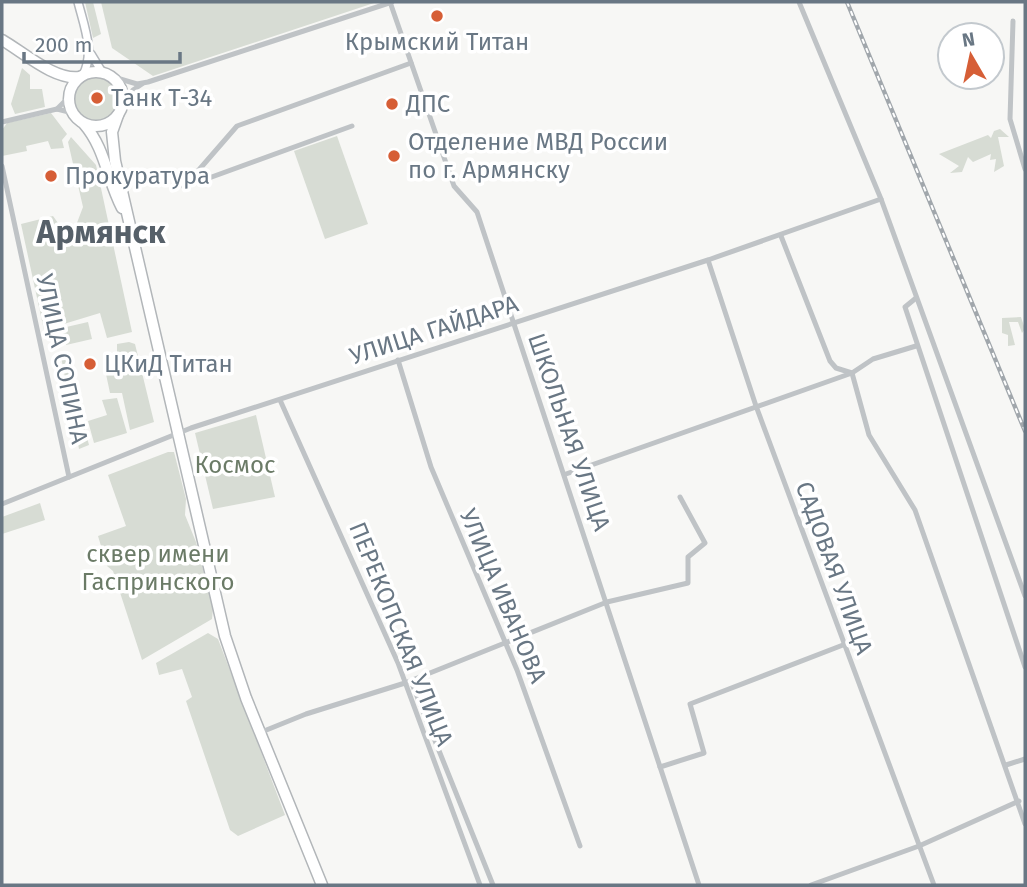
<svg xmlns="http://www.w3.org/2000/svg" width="1027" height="887" viewBox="0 0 1027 887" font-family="'Fira Sans',sans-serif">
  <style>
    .green { fill: #d7dcd4 }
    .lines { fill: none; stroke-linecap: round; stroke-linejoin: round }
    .secondary-casing { stroke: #b4b8bd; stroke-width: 10 }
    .highway-casing { stroke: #b2b6b9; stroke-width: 13 }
    .street { stroke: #bfc3c6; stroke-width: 5 }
    .secondary { stroke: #fff; stroke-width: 7 }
    .highway { stroke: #fff; stroke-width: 10 }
    .rail-casing { stroke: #a1a7ac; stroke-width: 4.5 }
    .rail { stroke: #fff; stroke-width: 2; stroke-dasharray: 5; stroke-linecap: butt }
    .poi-dot { fill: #d65e36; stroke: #fff; stroke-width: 2.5 }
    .labels { text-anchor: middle; stroke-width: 7; stroke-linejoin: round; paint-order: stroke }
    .poi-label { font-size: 24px; fill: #697784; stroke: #fff; text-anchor: start }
    .street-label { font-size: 24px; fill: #697784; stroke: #fff }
    .park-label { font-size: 24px; fill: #6b7b67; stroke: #fff }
    .district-label { font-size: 32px; font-weight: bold; fill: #566069; stroke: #fff }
  </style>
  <rect width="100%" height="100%" fill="#f7f7f5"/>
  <g class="green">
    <polygon points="85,2 93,2 101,34 93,38"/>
    <polygon points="101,2 377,2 153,76 112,48"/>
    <polygon points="22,68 30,75 30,89 42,89 45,107 15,114 11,104"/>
    <circle cx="96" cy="99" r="23"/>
    <polygon points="51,113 67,134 62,140 64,148 51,149 48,141 26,146 27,151 2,156 2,130 7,123"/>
    <polygon points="1000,129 1009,137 998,137 1004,166 994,172 996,159 990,160 991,154 973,162 968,157 962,172 950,173 959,166 939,154 988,135 991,138 994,131"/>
    <polygon points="337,136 368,224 325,239 294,151"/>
    <polygon points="71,137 96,165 132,332 107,338 100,313 44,330 21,224 53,216 63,230 75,228 83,207 68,142"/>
    <polygon points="1021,317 1025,329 1022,333 1018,322 1009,322 1015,345 1008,346 1008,335 1002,333 1002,318"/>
    <polygon points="88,322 92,339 66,345 62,328"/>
    <polygon points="129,342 135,344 154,422 130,430 122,393 110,393 103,360 117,356 117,344"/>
    <polygon points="61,357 66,357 89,445 79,449"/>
    <polygon points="117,398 127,433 94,443 88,421 107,415 102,400"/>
    <polygon points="256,415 275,497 213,509 195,433"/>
    <polygon points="168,452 174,452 186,499 185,515 196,542 213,609 212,619 142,660 113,571 107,566 98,536 126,526 108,475"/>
    <polygon points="40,503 45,520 2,534 2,517"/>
    <polygon points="208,633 218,639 285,815 238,836 230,830 186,701 192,697 182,669 159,675 156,663"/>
  </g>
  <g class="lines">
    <defs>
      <g id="secondary">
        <path d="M78 2C84 26 95 52 83 75"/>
        <polyline points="91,54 102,72"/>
      </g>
      <g id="highway">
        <path d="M2 40C23 52 55 81 80 77"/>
        <circle cx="96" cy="99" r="27"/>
        <polyline points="118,115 112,132 115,161 225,636 246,698 322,885"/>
        <path d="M84 124C105 148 107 179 122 208"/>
      </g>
    </defs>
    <use href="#secondary" class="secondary-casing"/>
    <use href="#highway" class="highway-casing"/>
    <g class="street">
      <polyline points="390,2 454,186 477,212 699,885"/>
      <polyline points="799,2 881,199 1025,596"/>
      <polyline points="1013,21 1010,119 1025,169"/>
      <polyline points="110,76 137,84 148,82 392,2"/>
      <polyline points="124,101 133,90 142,84"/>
      <polyline points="57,109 69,97"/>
      <polyline points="2,122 57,109 73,113"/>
      <polyline points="2,166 69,477"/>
      <polyline points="187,186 352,126"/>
      <polyline points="184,187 237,126 411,63"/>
      <polyline points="781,236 830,361 836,368 852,373 869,435 915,510 1025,824"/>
      <polyline points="708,260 756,406 934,885"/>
      <polyline points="916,298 905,307 1025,667"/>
      <polyline points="398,360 431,467 517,670 580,846"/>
      <polyline points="280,400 398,663 480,885"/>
      <polyline points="566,474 852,373 873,359 916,346"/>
      <polyline points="2,504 191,428 708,260 881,199"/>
      <polyline points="411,681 493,885"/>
      <polyline points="259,733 306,714 405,683 607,602 688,583 688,557 705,543 680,497"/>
      <polyline points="1006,765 1025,759"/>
      <polyline points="660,767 704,753 690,704 843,645"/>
      <polyline points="811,885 919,846 1019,801"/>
    </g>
    <use href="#secondary" class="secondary"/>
    <use href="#highway" class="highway"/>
    <defs>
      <polyline id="rail" points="847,2 1025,431"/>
    </defs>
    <use href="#rail" class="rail-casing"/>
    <use href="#rail" class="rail"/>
  </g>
  <g class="poi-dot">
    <circle cx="437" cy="16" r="7"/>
    <circle cx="97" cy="98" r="7"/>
    <circle cx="392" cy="104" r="7"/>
    <circle cx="394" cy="156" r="7"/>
    <circle cx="51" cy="176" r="7"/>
    <circle cx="90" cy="364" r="7"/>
  </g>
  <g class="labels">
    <g class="poi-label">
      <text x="437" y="50" text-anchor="middle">Крымский Титан</text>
      <text x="111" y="106">Танк Т-34</text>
      <text x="406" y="112">ДПС</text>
      <text x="408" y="150">Отделение МВД России<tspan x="408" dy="28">по г. Армянску</tspan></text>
      <text x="65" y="184">Прокуратура</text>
      <text x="104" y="372">ЦКиД Титан</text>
    </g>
    <g class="street-label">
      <text transform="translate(434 330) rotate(-18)" y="8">УЛИЦА ГАЙДАРА</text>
      <text transform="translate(62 359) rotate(78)" y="8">УЛИЦА СОПИНА</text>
      <text transform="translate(569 432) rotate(71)" y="8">ШКОЛЬНАЯ УЛИЦА</text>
      <text transform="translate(834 568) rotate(70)" y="8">САДОВАЯ УЛИЦА</text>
      <text transform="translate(503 596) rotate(67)" y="8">УЛИЦА ИВАНОВА</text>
      <text transform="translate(401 634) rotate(68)" y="8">ПЕРЕКОПСКАЯ УЛИЦА</text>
    </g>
    <g class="park-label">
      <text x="235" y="473">Космос</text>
      <text x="158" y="562">сквер имени<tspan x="158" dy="28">Гаспринского</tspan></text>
    </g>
    <g class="district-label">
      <text x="101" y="243">Армянск</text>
    </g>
  </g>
  <rect width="1027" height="887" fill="none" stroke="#697784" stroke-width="7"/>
  <g transform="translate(971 56) rotate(351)"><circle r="33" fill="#ffffff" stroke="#c3c9ce" stroke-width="2"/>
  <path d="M0-5L12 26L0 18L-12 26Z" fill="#d65e36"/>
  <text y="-10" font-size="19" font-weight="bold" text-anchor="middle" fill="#697784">N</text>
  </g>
  <path d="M24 52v10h156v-10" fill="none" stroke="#697784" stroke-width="3.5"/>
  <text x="35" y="52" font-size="21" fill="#697784" stroke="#ffffff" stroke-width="5" paint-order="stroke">200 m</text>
</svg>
